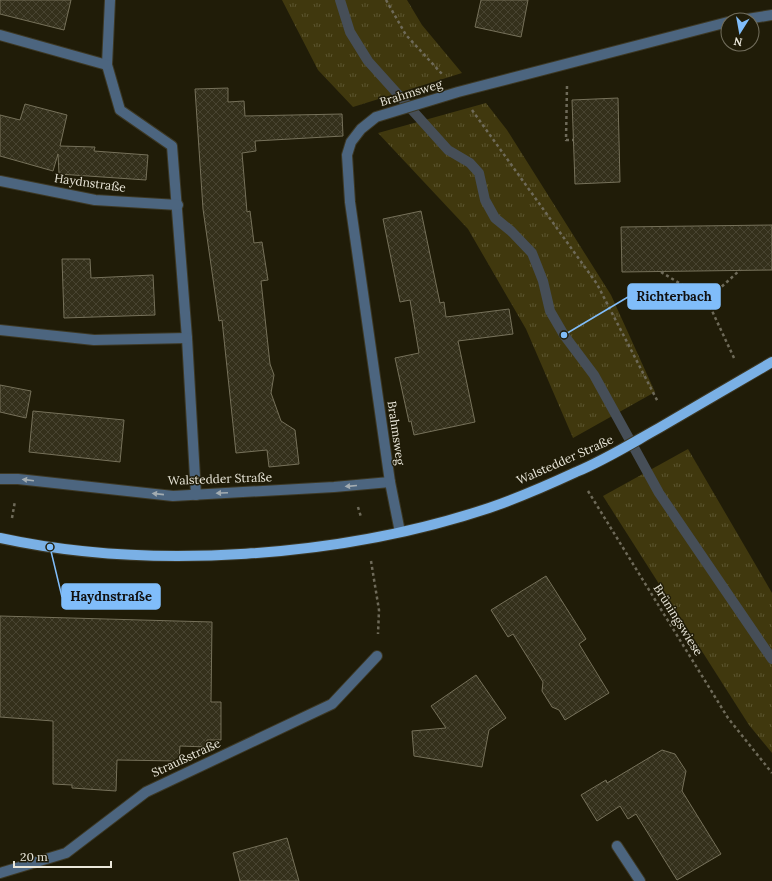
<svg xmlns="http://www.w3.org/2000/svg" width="772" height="881" viewBox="0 0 772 881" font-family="Lora,serif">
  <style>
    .grass { fill: url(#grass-tufts) }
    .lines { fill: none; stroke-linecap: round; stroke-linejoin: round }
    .stream { stroke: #464e57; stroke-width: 10 }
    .building { fill: url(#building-cross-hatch); stroke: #76715a }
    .minor-casing { stroke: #3c3825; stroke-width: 12 }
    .major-casing { stroke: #3c3825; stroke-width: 12 }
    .path { stroke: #6e6a59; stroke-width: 2.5; stroke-dasharray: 3 3; stroke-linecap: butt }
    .minor { stroke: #4c657f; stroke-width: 10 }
    .major { stroke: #7ab0e5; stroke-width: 10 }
    .oneway { fill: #a3acb1 }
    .labels { text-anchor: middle; stroke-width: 3; stroke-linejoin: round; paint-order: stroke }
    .street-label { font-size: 12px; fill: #eae7da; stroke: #201c08 }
    .leader { fill: none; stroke: #80bdfa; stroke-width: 1.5 }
    .callout-dot { fill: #80bdfa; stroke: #201c08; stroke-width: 1.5 }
    .callout { fill: #80bdfa; stroke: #80bdfa; stroke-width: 1.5 }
    .callout-label { font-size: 13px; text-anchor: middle; font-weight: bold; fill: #111 }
  </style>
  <defs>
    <pattern id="grass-tufts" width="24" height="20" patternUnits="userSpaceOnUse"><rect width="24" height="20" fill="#40380e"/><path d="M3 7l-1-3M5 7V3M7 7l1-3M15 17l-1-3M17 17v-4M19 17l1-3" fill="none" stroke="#5c5530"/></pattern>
    <pattern id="building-cross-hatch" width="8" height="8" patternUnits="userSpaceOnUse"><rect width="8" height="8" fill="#34301b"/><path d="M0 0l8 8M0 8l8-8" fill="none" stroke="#484431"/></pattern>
  </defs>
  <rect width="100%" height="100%" fill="#201c08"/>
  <g class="grass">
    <polygon points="282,0 407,0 422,25 462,73 353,107 318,70"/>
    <polygon points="486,103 507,130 611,295 655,392 573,438 526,329 468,229 378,133"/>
    <polygon points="688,449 772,593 772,753 749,725 603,496"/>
  </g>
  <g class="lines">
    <polyline class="stream" points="340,0 350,32 368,61 448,150 470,163 479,173 485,200 495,218 511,231 532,253 543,281 550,311 564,335 594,375 659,493 772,659"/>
  </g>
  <g class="building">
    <polygon points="0,0 71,0 64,30 0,14"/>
    <polygon points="481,0 528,0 521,37 475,27"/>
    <polygon points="228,88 228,102 244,101 245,116 342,114 343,136 255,141 256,151 242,153 247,212 250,211 254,243 262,242 268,280 261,281 270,364 274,375 271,393 281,421 295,430 299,464 269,467 267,450 236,453 222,320 219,321 203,209 195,89"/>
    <polygon points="618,98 620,182 575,184 572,100"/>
    <polygon points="25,104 67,115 60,146 95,147 94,151 148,155 146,180 59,174 58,154 53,171 0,156 0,115 20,120"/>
    <polygon points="421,211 440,303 444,302 446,317 509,309 513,334 458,341 475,422 414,435 411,421 409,422 395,358 419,353 410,300 400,302 383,219"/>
    <polygon points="772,225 772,270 622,272 621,227"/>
    <polygon points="62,259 90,259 91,278 153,275 155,315 64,318"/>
    <polygon points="0,385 31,391 26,418 0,412"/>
    <polygon points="33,411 124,420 120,462 29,452"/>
    <polygon points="546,576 586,639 579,644 609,693 565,720 559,710 552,707 542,691 543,682 513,634 508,637 491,610"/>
    <polygon points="0,616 212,622 211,702 221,702 221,740 207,740 207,747 180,746 179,761 117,760 116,791 72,788 72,785 53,784 53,721 0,717"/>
    <polygon points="476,675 506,718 489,730 482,767 414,756 412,731 446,728 431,706"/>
    <polygon points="662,750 675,754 686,771 682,791 721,854 677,880 636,814 628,819 620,806 597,821 581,795 606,780 607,783"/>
    <polygon points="287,838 299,881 240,881 233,853"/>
  </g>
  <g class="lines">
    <defs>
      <g id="minor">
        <polyline points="110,0 107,65 120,110 172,146 187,338 196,495"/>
        <polyline points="741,20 772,15"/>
        <polyline points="0,35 107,65"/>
        <polyline points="0,181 95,200 178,205"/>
        <polyline points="0,330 94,340 187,338"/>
        <polyline points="0,479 18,479 173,496 334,487 390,482"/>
        <polyline points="400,532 390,482 350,202 347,155 351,142 361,129 376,117 458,92 728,22"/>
        <polyline points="617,846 640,881"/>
        <polyline points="0,873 66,853 146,792 332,704 377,656"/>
      </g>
      <path id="major" d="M0 538C151 571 342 557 489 508 518 498 548 485 576 472 605 460 632 443 659 428 697 406 734 384 772 362"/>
    </defs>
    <use href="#minor" class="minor-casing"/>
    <use href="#major" class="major-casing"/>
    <g class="path">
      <polyline points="386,0 406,35 442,74"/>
      <polyline points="567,86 566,140 573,140"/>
      <polyline points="472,110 597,284 658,402"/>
      <polyline points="661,272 707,300"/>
      <polyline points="734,358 707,300 740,270"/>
      <polyline points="588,491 728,718 772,773"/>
      <polyline points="358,507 361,517"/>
      <polyline points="12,518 15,501"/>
      <polyline points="371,561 379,610 378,634"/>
    </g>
    <use href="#minor" class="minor"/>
    <use href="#major" class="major"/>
  </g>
  <defs><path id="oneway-solid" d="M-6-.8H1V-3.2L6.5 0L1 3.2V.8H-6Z"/></defs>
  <g class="oneway">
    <use href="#oneway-solid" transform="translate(28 480) rotate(-173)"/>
    <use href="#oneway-solid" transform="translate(351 486) rotate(175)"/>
    <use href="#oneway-solid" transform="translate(222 493) rotate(177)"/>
    <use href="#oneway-solid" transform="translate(158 494) rotate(-174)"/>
  </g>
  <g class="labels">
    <g class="street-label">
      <text transform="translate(411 93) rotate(-17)" y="4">Brahmsweg</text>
      <text transform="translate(90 183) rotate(8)" y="4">Haydnstraße</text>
      <text transform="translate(396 433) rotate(82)" y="4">Brahmsweg</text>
      <text transform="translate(565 460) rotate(-24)" y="4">Walstedder Straße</text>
      <text transform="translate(220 479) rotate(-2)" y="4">Walstedder Straße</text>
      <text transform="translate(678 620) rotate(58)" y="4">Brüningswiese</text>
      <text transform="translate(186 758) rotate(-25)" y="4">Straußstraße</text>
    </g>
  </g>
  <path class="leader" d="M564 335L628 297M50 547L62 597"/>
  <g class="callout-dot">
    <circle cx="564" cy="335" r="4"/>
    <circle cx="50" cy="547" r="4"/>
  </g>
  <g class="callout">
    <rect x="628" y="284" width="92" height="25" rx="4"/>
    <rect x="62" y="584" width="98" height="25" rx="4"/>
  </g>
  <g class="callout-label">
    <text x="674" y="301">Richterbach</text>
    <text x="111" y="601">Haydnstraße</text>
  </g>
  <g transform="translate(740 32) rotate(191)"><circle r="19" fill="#201c08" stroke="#716d5c"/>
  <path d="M0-3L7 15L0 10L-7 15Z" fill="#80bdfa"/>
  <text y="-6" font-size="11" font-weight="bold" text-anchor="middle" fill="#eae7da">N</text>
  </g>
  <path d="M14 861v6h97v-6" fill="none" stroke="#eae7da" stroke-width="2"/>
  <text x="20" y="861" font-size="12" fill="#eae7da" stroke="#201c08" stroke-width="3" paint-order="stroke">20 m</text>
</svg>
